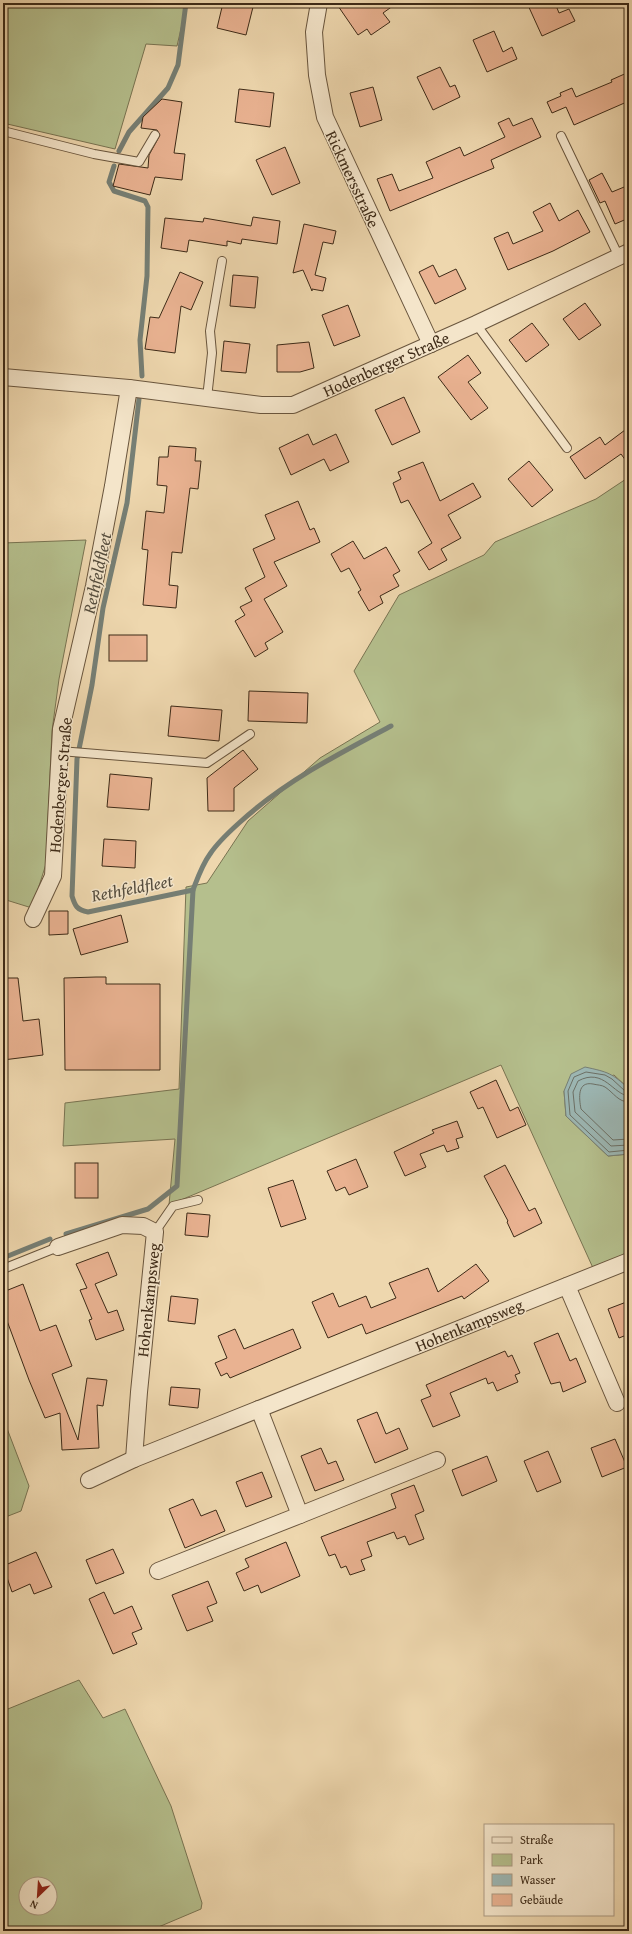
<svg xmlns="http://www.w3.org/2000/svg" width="632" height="1934" viewBox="0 0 632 1934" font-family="'Gentium Book Plus',serif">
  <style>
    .green { fill: #b5bf8d; stroke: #797452; fill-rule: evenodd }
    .water { fill: #9cb7b4; stroke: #767f75 }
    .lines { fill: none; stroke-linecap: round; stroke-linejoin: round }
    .shore { stroke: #6c7066; stroke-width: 1 }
    .stream { stroke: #767f75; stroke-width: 5 }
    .building { fill: #e9b291; stroke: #3d2a17 }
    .service-casing { stroke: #69553d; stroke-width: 10 }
    .minor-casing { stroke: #69553d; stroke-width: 18 }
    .service { stroke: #f4e5ca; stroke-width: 8 }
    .minor { stroke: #f4e5ca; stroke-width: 16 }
    .labels { text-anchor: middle; stroke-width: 3; stroke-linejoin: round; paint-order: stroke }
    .street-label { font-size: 16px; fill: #3d2a17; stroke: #f4e5ca }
    .water-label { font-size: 17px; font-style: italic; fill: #554d3e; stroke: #f4e5ca }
  </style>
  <rect width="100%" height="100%" fill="#eed7ae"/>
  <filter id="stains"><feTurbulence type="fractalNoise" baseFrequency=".005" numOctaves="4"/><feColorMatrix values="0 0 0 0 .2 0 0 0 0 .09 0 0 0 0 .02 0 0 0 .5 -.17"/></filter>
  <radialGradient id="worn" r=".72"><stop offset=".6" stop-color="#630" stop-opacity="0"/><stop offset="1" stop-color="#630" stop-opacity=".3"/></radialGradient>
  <g class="green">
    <polygon points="3,3 187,3 177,46 146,44 115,149 3,123"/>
    <polygon points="629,477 629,1089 614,1075 564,1091 566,1116 608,1156 629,1154 629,1253 593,1268 501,1065 169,1205 175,1139 63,1146 65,1103 179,1089 186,887 207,883 248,821 320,758 380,722 354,671 399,595 484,555 495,542 596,499"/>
    <polygon points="86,540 59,679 52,731 46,864 32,908 3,899 3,543"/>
    <polygon points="3,1418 29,1486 21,1511 3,1518"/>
    <path d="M79 1680 103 1718 125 1709 171 1806 202 1903 201 1909 149 1931H3V1711ZM26 1884H50V1908H26Z"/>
  </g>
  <path class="water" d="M585 1067C608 1072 612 1073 629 1089V1154L608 1156 566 1116 564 1091 571 1074Z"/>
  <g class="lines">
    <g class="shore">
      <polyline points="629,1091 625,1091 612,1079 605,1075 586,1072 574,1077 568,1091 570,1115 609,1152 629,1150"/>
      <path d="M629 1096C613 1095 604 1067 578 1081L573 1092 575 1112 611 1146 629 1145"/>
      <path d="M629 1102C618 1102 614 1093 605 1087 602 1085 597 1085 593 1084 577 1081 579 1098 581 1109L613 1140 629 1139"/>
    </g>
    <g class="stream">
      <polyline points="119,151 129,132 168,88 178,65 186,3"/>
      <polyline points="114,166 109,182 114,191 145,201 148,207 147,276 140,340 142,376"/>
      <path d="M139 399 127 503 103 608 92 685 77 759 72 896C75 906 77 910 88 912L193 890"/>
      <path d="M66 1234 148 1209 177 1186 193 890C198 877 202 865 210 854 218 842 229 832 239 823 284 782 338 754 391 726"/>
      <polyline points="3,1258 50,1239"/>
    </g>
  </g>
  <g class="building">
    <polygon points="223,3 254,3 246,35 217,28"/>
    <polygon points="336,3 397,3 383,13 390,22 371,35 367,29 358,35"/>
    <polygon points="527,3 555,3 559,13 569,9 575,21 542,36"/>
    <polygon points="494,31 503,52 512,47 517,59 487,72 473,40"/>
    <polygon points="440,67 450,87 455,85 460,97 433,110 417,77"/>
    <polygon points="629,72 629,101 574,125 566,107 552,113 547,102 561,96 560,93 572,88 576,97 612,82 611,80"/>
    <polygon points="373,87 382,120 360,127 350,93"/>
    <polygon points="239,89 274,93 270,127 235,122"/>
    <polygon points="162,99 182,102 174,153 185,154 182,180 155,177 150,195 113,186 119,164 148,168 149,155 160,135 157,130 141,128 143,117"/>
    <polygon points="509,118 513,126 532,118 541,137 491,160 494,168 390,211 377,179 392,174 399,191 433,178 426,162 460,147 464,156 505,137 498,123"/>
    <polygon points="285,147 300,183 272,195 256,160"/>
    <polygon points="602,173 612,192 629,185 629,218 615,224 605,201 600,203 589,180"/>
    <polygon points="550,203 559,221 578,210 590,232 553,251 508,270 494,238 508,232 513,244 543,231 533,212"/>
    <polygon points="253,217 280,221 277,244 242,239 241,244 227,241 227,246 189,240 187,252 161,248 165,218 203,222 204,218 251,226"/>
    <polygon points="304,224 336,231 333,244 323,242 315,275 326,278 323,291 312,289 312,291 303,270 293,273"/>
    <polygon points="433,265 439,277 456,269 466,289 435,304 419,272"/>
    <polygon points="180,272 203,282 191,310 181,306 175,353 145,349 150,317 159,318"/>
    <polygon points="233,275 258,277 255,308 230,306"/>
    <polygon points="585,303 601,325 579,340 563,319"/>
    <polygon points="348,305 360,336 334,346 322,315"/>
    <polygon points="532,323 549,345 526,362 509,340"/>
    <polygon points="224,341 250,344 246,373 221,371"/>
    <polygon points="309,342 314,368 300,372 277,372 277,345"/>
    <polygon points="468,355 481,373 468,382 488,408 471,420 438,377"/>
    <polygon points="404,397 420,432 392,445 375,410"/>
    <polygon points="629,427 629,465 621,454 585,479 570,457 600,437 605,445"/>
    <polygon points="308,434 313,445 336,434 349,462 330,471 324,459 291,475 279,448"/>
    <polygon points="169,446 196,448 195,461 201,461 198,489 190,488 182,553 172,552 169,585 178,586 176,608 143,605 148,550 142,549 146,511 164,513 167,486 157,485 159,457 168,457"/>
    <polygon points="529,461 553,490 532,507 508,479"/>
    <polygon points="423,462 440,501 473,483 481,497 448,515 461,538 441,549 447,560 429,570 418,552 432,543 408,500 401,503 393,483 401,479 398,472"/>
    <polygon points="298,501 310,530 314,528 320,542 274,562 287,586 264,599 283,632 265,643 268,649 255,657 235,621 245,615 240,607 252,601 245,588 265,577 253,549 275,539 265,515"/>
    <polygon points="353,541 364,559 386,547 400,571 393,575 399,586 380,596 383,603 369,611 358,592 361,590 349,568 341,572 331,554"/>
    <rect x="109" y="635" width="38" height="26"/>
    <polygon points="249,691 308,693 307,723 248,721"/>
    <polygon points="171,706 222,710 219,741 168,736"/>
    <polygon points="243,750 258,769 234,788 234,811 208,811 207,778"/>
    <polygon points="110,774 152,778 149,810 107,807"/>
    <polygon points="104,839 136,841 135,868 102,866"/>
    <polygon points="49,911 68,911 68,934 49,935"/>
    <polygon points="121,915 128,942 81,955 73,929"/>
    <polygon points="96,977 106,977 106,984 160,984 160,1070 65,1070 64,978"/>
    <polygon points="3,978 18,978 23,1021 39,1019 43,1055 3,1060"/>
    <polygon points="496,1080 510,1111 518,1107 526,1125 497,1138 483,1107 478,1109 470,1092"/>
    <polygon points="457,1121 463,1137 456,1139 459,1148 447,1152 444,1145 420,1154 426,1167 405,1176 394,1152 434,1133 432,1130"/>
    <polygon points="356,1159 368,1187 349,1195 345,1187 336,1191 327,1171"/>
    <rect x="75" y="1163" width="23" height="35"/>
    <polygon points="505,1165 529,1211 535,1208 542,1223 514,1237 507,1222 508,1221 484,1176"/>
    <polygon points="293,1180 306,1219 281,1227 268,1188"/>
    <polygon points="187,1213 210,1215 208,1237 185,1235"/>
    <polygon points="108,1252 117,1275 95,1284 108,1313 117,1310 124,1330 96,1340 89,1320 92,1319 80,1290 87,1288 76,1264"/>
    <polygon points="476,1264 489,1281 464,1299 462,1296 366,1334 362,1324 328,1338 312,1302 333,1293 339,1307 366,1296 371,1308 396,1298 389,1283 428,1268 438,1292"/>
    <polygon points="23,1284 40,1331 56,1325 72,1366 52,1374 78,1440 87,1378 107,1380 103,1406 97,1405 99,1448 62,1450 60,1413 45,1418 29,1380 3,1310 3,1292"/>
    <polygon points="171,1296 198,1299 195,1324 168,1321"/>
    <polygon points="629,1301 629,1334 619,1338 608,1309"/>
    <polygon points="235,1329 244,1349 293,1329 301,1348 230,1378 227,1373 221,1376 215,1363 227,1358 218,1336"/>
    <polygon points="558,1333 570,1361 576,1358 586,1382 563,1392 560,1382 551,1384 534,1343"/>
    <polygon points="505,1351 508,1357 512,1355 520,1373 515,1375 518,1382 497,1391 493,1382 488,1384 486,1378 450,1393 460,1416 433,1427 421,1400 431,1396 426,1385"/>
    <polygon points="171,1387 200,1389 198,1408 169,1405"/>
    <polygon points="377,1412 386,1434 399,1428 408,1449 375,1463 357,1420"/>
    <polygon points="615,1439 627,1467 602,1477 591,1448"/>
    <polygon points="321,1448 328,1464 336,1461 344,1480 315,1491 301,1456"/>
    <polygon points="548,1451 561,1482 537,1492 524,1461"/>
    <polygon points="487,1456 497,1481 462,1496 452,1470"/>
    <polygon points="262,1472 272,1497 246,1507 236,1482"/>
    <polygon points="414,1485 424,1511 415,1515 424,1539 409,1545 405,1536 397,1539 394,1532 367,1542 372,1556 361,1560 365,1570 350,1575 346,1566 341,1568 335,1554 329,1556 321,1537 396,1508 391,1494"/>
    <polygon points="193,1499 201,1516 216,1510 225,1531 185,1548 169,1509"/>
    <polygon points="286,1542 300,1576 261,1593 258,1585 244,1591 236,1573 249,1567 245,1559"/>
    <polygon points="113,1549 124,1573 96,1584 86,1560"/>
    <polygon points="36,1552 52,1587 34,1594 30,1584 12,1592 3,1566"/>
    <polygon points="208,1581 217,1603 207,1607 213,1621 187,1631 172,1595"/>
    <polygon points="104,1592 114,1614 132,1606 142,1629 132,1633 137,1644 113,1654 89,1599"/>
  </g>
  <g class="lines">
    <defs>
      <g id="service">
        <polyline points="3,131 94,154 139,162 155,135"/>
        <polyline points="561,136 619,257"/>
        <polyline points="476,324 567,448"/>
        <polyline points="207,398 212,353 210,331 222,261"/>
        <polyline points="60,751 207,763 250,734"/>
        <polyline points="155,1232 173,1206 198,1200"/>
        <polyline points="3,1269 58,1247"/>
      </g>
      <g id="minor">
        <polyline points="319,3 314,32 317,75 325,117 431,344"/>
        <polyline points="3,377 129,388 261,405 293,405 476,324 629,252"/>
        <polyline points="33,919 53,876 61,729 94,586 113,486 129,388"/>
        <polyline points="58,1247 122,1225 143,1226 155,1232 139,1392 134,1459"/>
        <polyline points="567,1286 617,1403"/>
        <polyline points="89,1480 134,1459 629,1261"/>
        <polyline points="300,1515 437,1460"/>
        <polyline points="158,1571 300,1515 259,1409"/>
      </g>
    </defs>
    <use href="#service" class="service-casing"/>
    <use href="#minor" class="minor-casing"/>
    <use href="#service" class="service"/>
    <use href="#minor" class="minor"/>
  </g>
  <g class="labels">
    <g class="street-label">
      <text transform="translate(353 179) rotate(65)" y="6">Rickmersstraße</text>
      <text transform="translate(386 364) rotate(-24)" y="6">Hodenberger Straße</text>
      <text transform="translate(60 785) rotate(-85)" y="6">Hodenberger Straße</text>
      <text transform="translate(148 1300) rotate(-84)" y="6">Hohenkampsweg</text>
      <text transform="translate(469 1325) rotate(-22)" y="6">Hohenkampsweg</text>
    </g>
    <g class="water-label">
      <text transform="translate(97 573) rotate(-78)" y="6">Rethfeldfleet</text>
      <text transform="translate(132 888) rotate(-11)" y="6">Rethfeldfleet</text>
    </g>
  </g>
  <rect width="632" height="1934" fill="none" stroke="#eed7ae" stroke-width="16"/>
  <rect x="4" y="4" width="624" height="1926" fill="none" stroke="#3d2a17" stroke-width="2"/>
  <rect x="8" y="8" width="616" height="1918" fill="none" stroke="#3d2a17"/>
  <rect x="484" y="1824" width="130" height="92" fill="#f4e5ca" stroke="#ab9a82"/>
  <rect x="492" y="1837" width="20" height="6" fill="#f4e5ca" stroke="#ab9a82"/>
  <text x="520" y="1844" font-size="12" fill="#3d2a17">Straße</text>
  <rect x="492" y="1854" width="20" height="12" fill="#b5bf8d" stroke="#ab9a82"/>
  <text x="520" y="1864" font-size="12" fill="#3d2a17">Park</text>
  <rect x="492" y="1874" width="20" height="12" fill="#9cb7b4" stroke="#ab9a82"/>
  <text x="520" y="1884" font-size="12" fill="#3d2a17">Wasser</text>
  <rect x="492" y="1894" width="20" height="12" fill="#e9b291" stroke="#ab9a82"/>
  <text x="520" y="1904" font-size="12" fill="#3d2a17">Gebäude</text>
  <g transform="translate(38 1896) rotate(205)"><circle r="19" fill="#f4e5ca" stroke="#ab9a82"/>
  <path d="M0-3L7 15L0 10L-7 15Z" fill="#8f2418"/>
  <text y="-6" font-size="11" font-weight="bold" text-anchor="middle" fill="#3d2a17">N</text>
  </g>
  <rect width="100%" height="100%" filter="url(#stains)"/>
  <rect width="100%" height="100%" fill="url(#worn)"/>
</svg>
